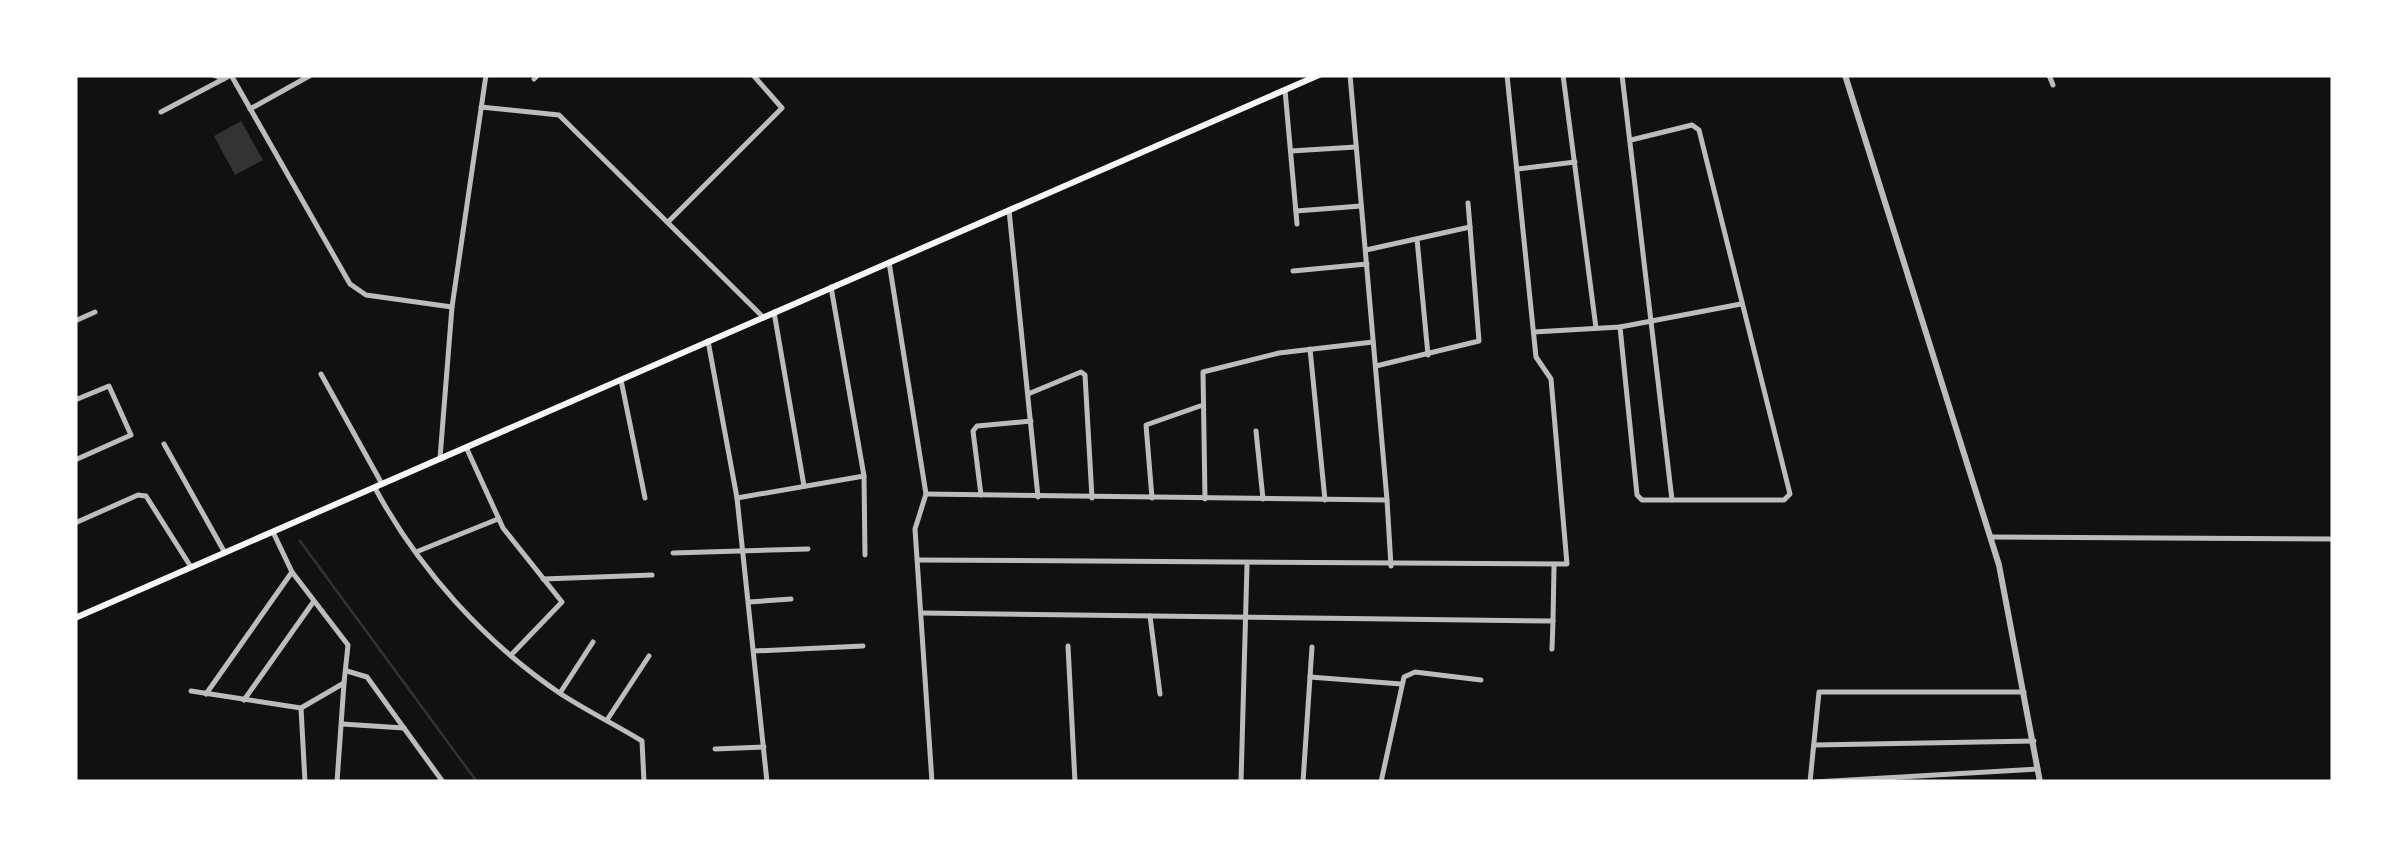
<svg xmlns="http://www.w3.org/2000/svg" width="2408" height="857" viewBox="0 0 2408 857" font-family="Signika,sans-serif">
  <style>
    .water { fill: #333 }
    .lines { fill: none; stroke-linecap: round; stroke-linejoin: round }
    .stream { stroke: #333; stroke-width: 2.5 }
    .minor { stroke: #bcbcbc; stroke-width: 5 }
    .tertiary { stroke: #bcbcbc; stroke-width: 6 }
    .secondary { stroke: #f5f5f5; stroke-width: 6 }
  </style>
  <rect width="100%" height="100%" fill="#111"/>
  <polygon class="water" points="241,121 263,160 235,175 214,136"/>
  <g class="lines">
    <polyline class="stream" points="300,541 477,782"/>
    <g class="minor">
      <polyline points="213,75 224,79"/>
      <polyline points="231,75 350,284 366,295 452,307"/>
      <polyline points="1563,75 1596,328"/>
      <polyline points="1622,75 1672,500 1784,500 1790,494 1699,130 1692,125 1631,140"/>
      <polyline points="2049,75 2053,85"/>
      <polyline points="534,79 538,75"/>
      <polyline points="1285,90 1297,224"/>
      <polyline points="481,107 559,115 763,317"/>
      <polyline points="250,109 311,75"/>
      <polyline points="161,112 231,75"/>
      <polyline points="1291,151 1356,147"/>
      <polyline points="1518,169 1575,162"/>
      <polyline points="1468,203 1470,227"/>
      <polyline points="1009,210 1038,497"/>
      <polyline points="1296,211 1361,206"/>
      <polyline points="668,222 782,108 753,75"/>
      <polyline points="1417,239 1428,355"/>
      <polyline points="1366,250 1470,227 1479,341 1376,366"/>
      <polyline points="889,262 926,494 915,529 932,782"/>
      <polyline points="1293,271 1367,264"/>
      <polyline points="774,312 804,486"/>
      <polyline points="75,321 95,312"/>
      <polyline points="1620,327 1637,495 1642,500 1672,500"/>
      <polyline points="1534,332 1620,327 1741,304"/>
      <polyline points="708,341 737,498 767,782"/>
      <polyline points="1310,349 1325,500"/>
      <polyline points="321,374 382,484"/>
      <polyline points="621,380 645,498"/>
      <polyline points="1028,394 1081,372 1085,375 1092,498"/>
      <polyline points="75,400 109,386 131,435 75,460"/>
      <polyline points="1256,431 1263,499"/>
      <polyline points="164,444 225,553"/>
      <polyline points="466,447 503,528 562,602 512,654"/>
      <polyline points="440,458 452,307 486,75"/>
      <polyline points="864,476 865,555"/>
      <path d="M375 488C418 568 485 643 561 694 587 711 616 725 642 741L644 782"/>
      <polyline points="926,494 1387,500 1350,75"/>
      <polyline points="981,495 973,431 977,426 1031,421"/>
      <polyline points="737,498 864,476 831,287"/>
      <polyline points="1152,498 1146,425 1200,406"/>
      <polyline points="1205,499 1203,372 1279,353 1373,342"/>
      <polyline points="1387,500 1391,566"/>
      <polyline points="75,523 138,495 146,496 191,567"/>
      <polyline points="1991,537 2333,539"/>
      <polyline points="416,552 498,519"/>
      <polyline points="673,553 808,549"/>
      <polyline points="918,560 1567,564 1551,379 1536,357 1507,75"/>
      <polyline points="543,579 652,575"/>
      <polyline points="749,602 791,599"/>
      <polyline points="922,613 1553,621 1554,567"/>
      <polyline points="1150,616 1160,694"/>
      <polyline points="1068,646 1075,782"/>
      <polyline points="1552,649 1553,621"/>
      <polyline points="754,651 863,646"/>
      <polyline points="347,671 367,677 443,782"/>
      <polyline points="1310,677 1401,684"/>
      <polyline points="191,691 301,708 344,683 348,645 292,572 273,532"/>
      <polyline points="560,693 593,642"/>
      <polyline points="206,694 292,572"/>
      <polyline points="244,700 314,601"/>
      <polyline points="301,708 305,782"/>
      <polyline points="607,720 649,656"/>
      <polyline points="342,724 404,728"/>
      <polyline points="1814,745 2034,741"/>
      <polyline points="715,749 764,747"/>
      <polyline points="337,782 344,683"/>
      <polyline points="1241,782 1247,565"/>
      <polyline points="1303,782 1312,647"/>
      <polyline points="1381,782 1404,677 1415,672 1481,680"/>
      <polyline points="1810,782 1819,692 2024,692"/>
      <polyline points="1815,782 2038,769"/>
    </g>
    <polyline class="tertiary" points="1845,75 1999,565 2040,782"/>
    <polyline class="secondary" points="75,618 1319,75"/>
  </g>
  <rect width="2408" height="857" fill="none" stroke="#ffffff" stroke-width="155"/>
</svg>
